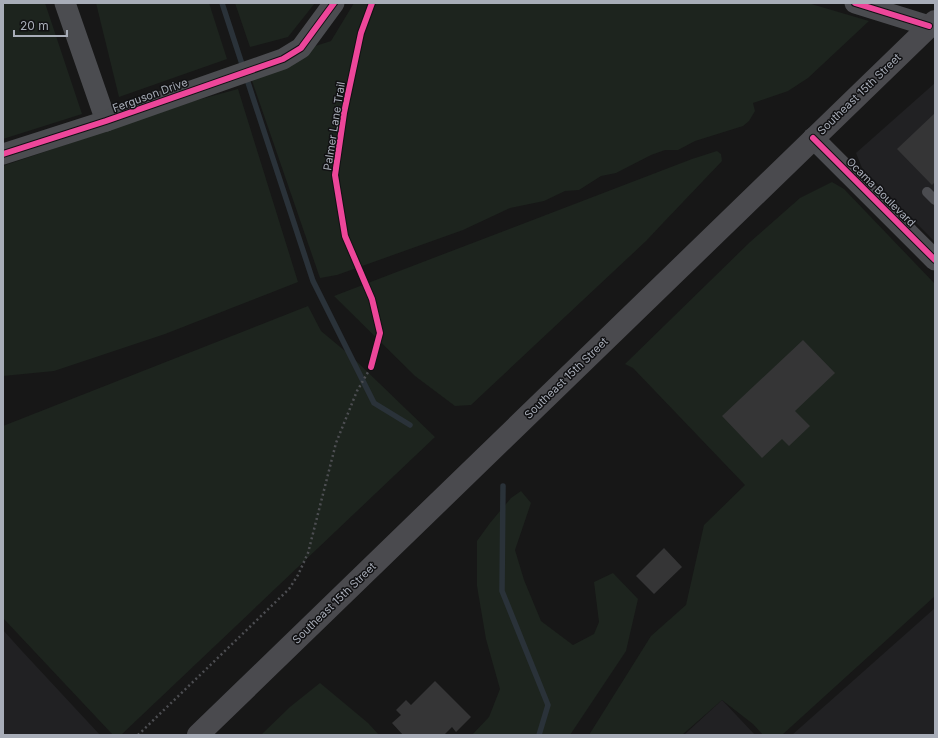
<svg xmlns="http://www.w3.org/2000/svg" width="938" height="738" viewBox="0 0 938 738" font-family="Inter,sans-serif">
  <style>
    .built { fill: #212123 }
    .green { fill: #1d241e }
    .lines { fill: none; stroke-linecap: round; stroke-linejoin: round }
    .stream { stroke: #2a3239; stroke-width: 5.5 }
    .building { fill: #353536 }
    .path { stroke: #4d4e52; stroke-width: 2.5; stroke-dasharray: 2 3; stroke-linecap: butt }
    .lane { stroke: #4b4c50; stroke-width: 10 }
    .street { stroke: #4b4c50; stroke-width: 21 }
    .secondary { stroke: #4a4a4e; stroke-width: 22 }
    .cycleway-casing { stroke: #111113; stroke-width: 8 }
    .cycleway { stroke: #ed469a; stroke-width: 6 }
    .labels { text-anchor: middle; stroke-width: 3; stroke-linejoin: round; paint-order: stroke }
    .street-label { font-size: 11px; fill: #a8adb8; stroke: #111113 }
  </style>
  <rect width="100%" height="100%" fill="#171717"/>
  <g class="built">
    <polygon points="935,83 935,242 862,168 856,153"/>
    <polygon points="935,608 935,735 792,735"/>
    <polygon points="3,630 21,650 100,735 3,735"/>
    <polygon points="722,700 755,735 684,735"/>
  </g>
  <g class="green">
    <polygon points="3,3 45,3 82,114 3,139"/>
    <polygon points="96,3 209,3 227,59 119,97"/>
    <polygon points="235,3 315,3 288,37 250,47"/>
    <polygon points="354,3 808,3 869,21 808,78 788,91 753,103 755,111 749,121 743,126 695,141 678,150 665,150 651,155 616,173 601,176 579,190 565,191 544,201 510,208 463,230 337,275 320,278 250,75 312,47 331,41"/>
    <polygon points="238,89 298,282 165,334 54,371 3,376 3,166 194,101"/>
    <polygon points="717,151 721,154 722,161 662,224 646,241 471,405 455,406 415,376 334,296 692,159"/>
    <polygon points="832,182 844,189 935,284 935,596 782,735 763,735 753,724 722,700 682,735 589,735 651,636 686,605 704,525 745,485 633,368 625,364 750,242 800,198"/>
    <polygon points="308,306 321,331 351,356 435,437 121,735 113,735 3,618 3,426"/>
    <polygon points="521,491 531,503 515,550 524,580 541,621 573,645 594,634 599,622 594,582 613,573 638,599 626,651 570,735 472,735 489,717 500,689 486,639 477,586 477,541 490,523 511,498"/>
    <polygon points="320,683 368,723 379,735 261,735 290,707"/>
  </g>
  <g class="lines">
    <g class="stream">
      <polyline points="222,3 313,281 374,403 410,425"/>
      <polyline points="503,486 502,591 548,705 539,735"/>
    </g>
  </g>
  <g class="building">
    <polygon points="935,113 935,182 932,185 897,149"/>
    <polygon points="803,340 835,373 795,411 810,426 789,446 782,439 762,458 722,416"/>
    <polygon points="664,548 682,567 654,594 636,576"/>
    <polygon points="435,681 471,717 456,732 452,727 444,735 403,735 392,723 401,715 396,710 406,700 411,705"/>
  </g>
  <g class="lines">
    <polyline class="path" points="138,735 289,589 298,575 308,553 336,443 357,391 371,367"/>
    <polyline class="lane" points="927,192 935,200"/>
    <g class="street">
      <polyline points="65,3 106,121"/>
      <polyline points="855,3 929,26"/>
      <polyline points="813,138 935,260"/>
      <polyline points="3,154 106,121 283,59 301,48 334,3"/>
    </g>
    <polyline class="secondary" points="198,735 935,21"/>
    <defs>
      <g id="cycleway">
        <polyline points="855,3 929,26"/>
        <polyline points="813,138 935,260"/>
        <polyline points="3,154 106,121 283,59 301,48 334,3"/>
        <polyline points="371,367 380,333 372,299 345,236 335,175 344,113 361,33 372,3"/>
      </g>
    </defs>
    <use href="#cycleway" class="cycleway-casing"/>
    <use href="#cycleway" class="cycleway"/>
  </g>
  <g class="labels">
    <g class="street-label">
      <text transform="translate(859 94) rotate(-44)" y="4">Southeast 15th Street</text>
      <text transform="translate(150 95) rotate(-20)" y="4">Ferguson Drive</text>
      <text transform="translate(334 126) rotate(-81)" y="4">Palmer Lane Trail</text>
      <text transform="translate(881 192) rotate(45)" y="4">Ocama Boulevard</text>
      <text transform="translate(566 378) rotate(-44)" y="4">Southeast 15th Street</text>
      <text transform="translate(334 603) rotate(-44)" y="4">Southeast 15th Street</text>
    </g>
  </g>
  <rect width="938" height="738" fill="none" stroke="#a8adb8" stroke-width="8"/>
  <path d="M14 30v6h53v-6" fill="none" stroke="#a8adb8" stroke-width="2"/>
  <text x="20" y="30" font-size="12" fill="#a8adb8" stroke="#111113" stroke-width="3" paint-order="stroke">20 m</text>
</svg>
